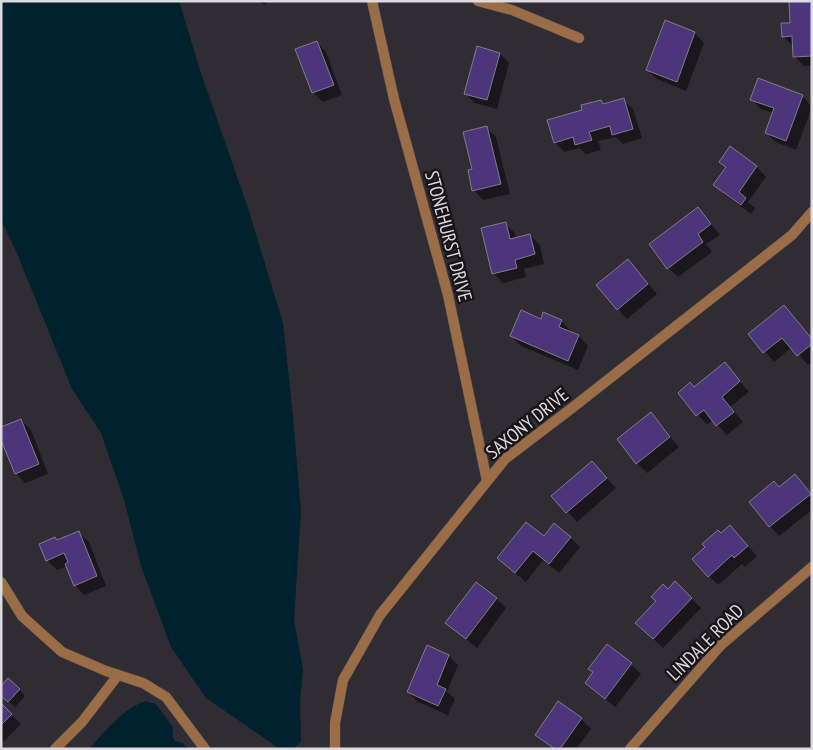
<svg xmlns="http://www.w3.org/2000/svg" width="813" height="750" viewBox="0 0 813 750" font-family="'PT Sans Narrow',sans-serif">
  <style>
    .water { fill: #00222e }
    .shadow { fill: #0007 }
    .building { fill: #4c357b; stroke: #7f7d86 }
    .lines { fill: none; stroke-linecap: round; stroke-linejoin: round }
    .minor-casing { stroke: #4c484f; stroke-width: 11 }
    .tertiary-casing { stroke: #4c484f; stroke-width: 11 }
    .minor { stroke: #9a6d47; stroke-width: 10 }
    .tertiary { stroke: #9a6d47; stroke-width: 10 }
    .labels { text-anchor: middle; stroke-width: 5; stroke-linejoin: round; paint-order: stroke }
    .street-label { font-size: 19px; fill: #dedbe0; stroke: #171518 }
  </style>
  <rect width="100%" height="100%" fill="#302c33"/>
  <g class="water">
    <polygon points="1,1 179,1 200,70 249,211 283,323 293,416 301,512 294,620 303,669 300,702 301,742 294,748 280,749 206,698 171,647 141,566 124,500 101,433 72,389 16,251 1,220"/>
    <path d="M146 701 156 704 173 727V737L175 741 183 743 188 749H89C105 732 123 708 146 701Z"/>
  </g>
  <g class="shadow">
    <polygon points="256,1 267,1 265,5"/>
    <polygon points="812,1 812,65 804,66 794,56 793,46 783,36 791,24"/>
    <polygon points="665,22 695,33 704,43 686,91 657,79 647,70"/>
    <polygon points="317,42 326,52 342,95 323,102 313,92"/>
    <polygon points="500,54 509,63 497,109 475,103 466,94"/>
    <polygon points="802,96 812,107 796,150 776,142 766,133 773,113 761,109 752,99"/>
    <polygon points="623,100 633,109 642,138 623,144 616,137 598,141 601,150 586,154 580,148 564,152 555,142 583,111 601,101 605,105"/>
    <polygon points="487,128 496,137 510,194 483,200 474,190 473,170"/>
    <polygon points="730,148 757,167 766,177 748,202 755,208 751,214 725,195 715,185 727,168 720,161"/>
    <polygon points="698,209 720,235 706,244 712,252 678,277 668,268"/>
    <polygon points="505,223 515,233 516,239 530,235 540,245 544,264 524,269 526,277 503,283 493,273"/>
    <polygon points="628,261 657,294 627,319 618,309"/>
    <polygon points="784,307 812,339 812,362 808,365 792,347 774,362 750,334"/>
    <polygon points="541,320 561,321 571,331 570,333 579,336 588,346 578,370 521,346 511,336"/>
    <polygon points="725,364 749,392 730,407 743,422 727,435 713,420 707,425 679,393 695,388"/>
    <polygon points="651,414 679,447 647,473 637,463"/>
    <polygon points="21,420 31,430 48,474 25,483 16,473"/>
    <polygon points="601,472 616,488 577,522 553,496"/>
    <polygon points="795,476 812,494 812,510 779,536 770,526 779,488"/>
    <polygon points="730,527 757,556 745,567 742,564 718,585 709,576 721,535"/>
    <polygon points="79,533 89,542 106,586 84,595 75,585 67,566 57,570 47,560 58,541"/>
    <polygon points="570,537 580,547 559,573 543,560 526,582 508,567 544,538"/>
    <polygon points="675,583 701,608 663,648 637,623"/>
    <polygon points="476,584 497,599 506,608 477,648 447,623"/>
    <polygon points="449,656 458,665 447,692 455,699 448,715 418,702 408,692"/>
    <polygon points="631,664 641,674 615,707 586,683"/>
    <polygon points="19,689 25,696 15,707 1,695"/>
    <polygon points="1,705 21,724 1,744"/>
    <polygon points="581,719 591,729 576,749 553,749 537,734"/>
  </g>
  <g class="building">
    <polygon points="789,1 812,1 812,56 793,57 792,36 782,37 781,23 790,23"/>
    <polygon points="665,20 695,32 677,82 646,70"/>
    <polygon points="317,41 334,85 312,93 295,49"/>
    <polygon points="477,46 500,53 487,100 464,94"/>
    <polygon points="758,78 803,95 786,141 765,133 774,108 750,100"/>
    <polygon points="624,98 633,129 612,135 610,126 589,132 592,140 575,145 573,137 554,143 547,120 582,110 581,105 601,100 603,104"/>
    <polygon points="487,126 501,184 472,191 468,170 472,169 463,132"/>
    <polygon points="730,146 757,166 739,192 746,198 741,205 713,185 726,167 719,162"/>
    <polygon points="698,207 711,224 698,234 703,242 667,269 649,244"/>
    <polygon points="506,222 510,239 530,234 535,254 515,260 517,268 492,274 481,228"/>
    <polygon points="628,259 648,284 617,310 596,285"/>
    <polygon points="784,305 812,339 812,344 797,356 782,338 763,353 748,334"/>
    <polygon points="521,310 541,319 543,312 562,320 559,327 579,335 568,361 510,336"/>
    <polygon points="725,362 740,381 722,397 734,412 716,426 704,410 696,416 678,393 690,382 694,387"/>
    <polygon points="651,412 670,437 636,464 617,439"/>
    <polygon points="21,419 39,464 15,474 1,440 1,427"/>
    <polygon points="592,461 607,478 566,513 551,496"/>
    <polygon points="795,474 811,494 769,527 749,502 774,481 779,487"/>
    <polygon points="526,522 544,536 554,523 571,537 549,564 533,551 515,573 497,558"/>
    <polygon points="730,525 748,546 734,558 732,555 708,577 692,559 705,547 702,544 718,530 721,533"/>
    <polygon points="79,531 97,576 74,586 65,564 68,562 64,553 46,561 39,544 55,537 57,540"/>
    <polygon points="675,581 692,598 653,639 635,623 656,601 651,597 663,584 668,589"/>
    <polygon points="476,582 497,598 466,639 445,623"/>
    <polygon points="607,644 632,663 605,699 585,683 593,672 588,669"/>
    <polygon points="427,645 449,655 437,685 446,689 438,706 407,692"/>
    <polygon points="8,678 20,689 8,702 1,696 1,686"/>
    <polygon points="558,701 582,718 560,749 555,749 535,735"/>
    <polygon points="1,703 12,714 1,725"/>
  </g>
  <g class="lines">
    <defs>
      <g id="minor">
        <polyline points="372,1 394,99 448,295 487,481"/>
        <polyline points="478,1 512,10 579,38"/>
        <polyline points="1,582 22,616 62,652 106,671 143,683 166,697 205,749"/>
        <polyline points="55,749 82,722 118,675"/>
        <polyline points="335,749 335,723 343,680 380,615 505,459 572,408 792,235 812,212"/>
      </g>
      <polyline id="tertiary" points="630,749 721,645 812,567"/>
    </defs>
    <use href="#minor" class="minor-casing"/>
    <use href="#tertiary" class="tertiary-casing"/>
    <use href="#minor" class="minor"/>
    <use href="#tertiary" class="tertiary"/>
  </g>
  <g class="labels">
    <g class="street-label">
      <text transform="translate(449 236) rotate(75)" y="7">STONEHURST DRIVE</text>
      <text transform="translate(527 423) rotate(-39)" y="7">SAXONY DRIVE</text>
      <text transform="translate(705 642) rotate(-45)" y="7">LINDALE ROAD</text>
    </g>
  </g>
  <rect width="813" height="750" fill="none" stroke="#dedbe0" stroke-width="5"/>
</svg>
